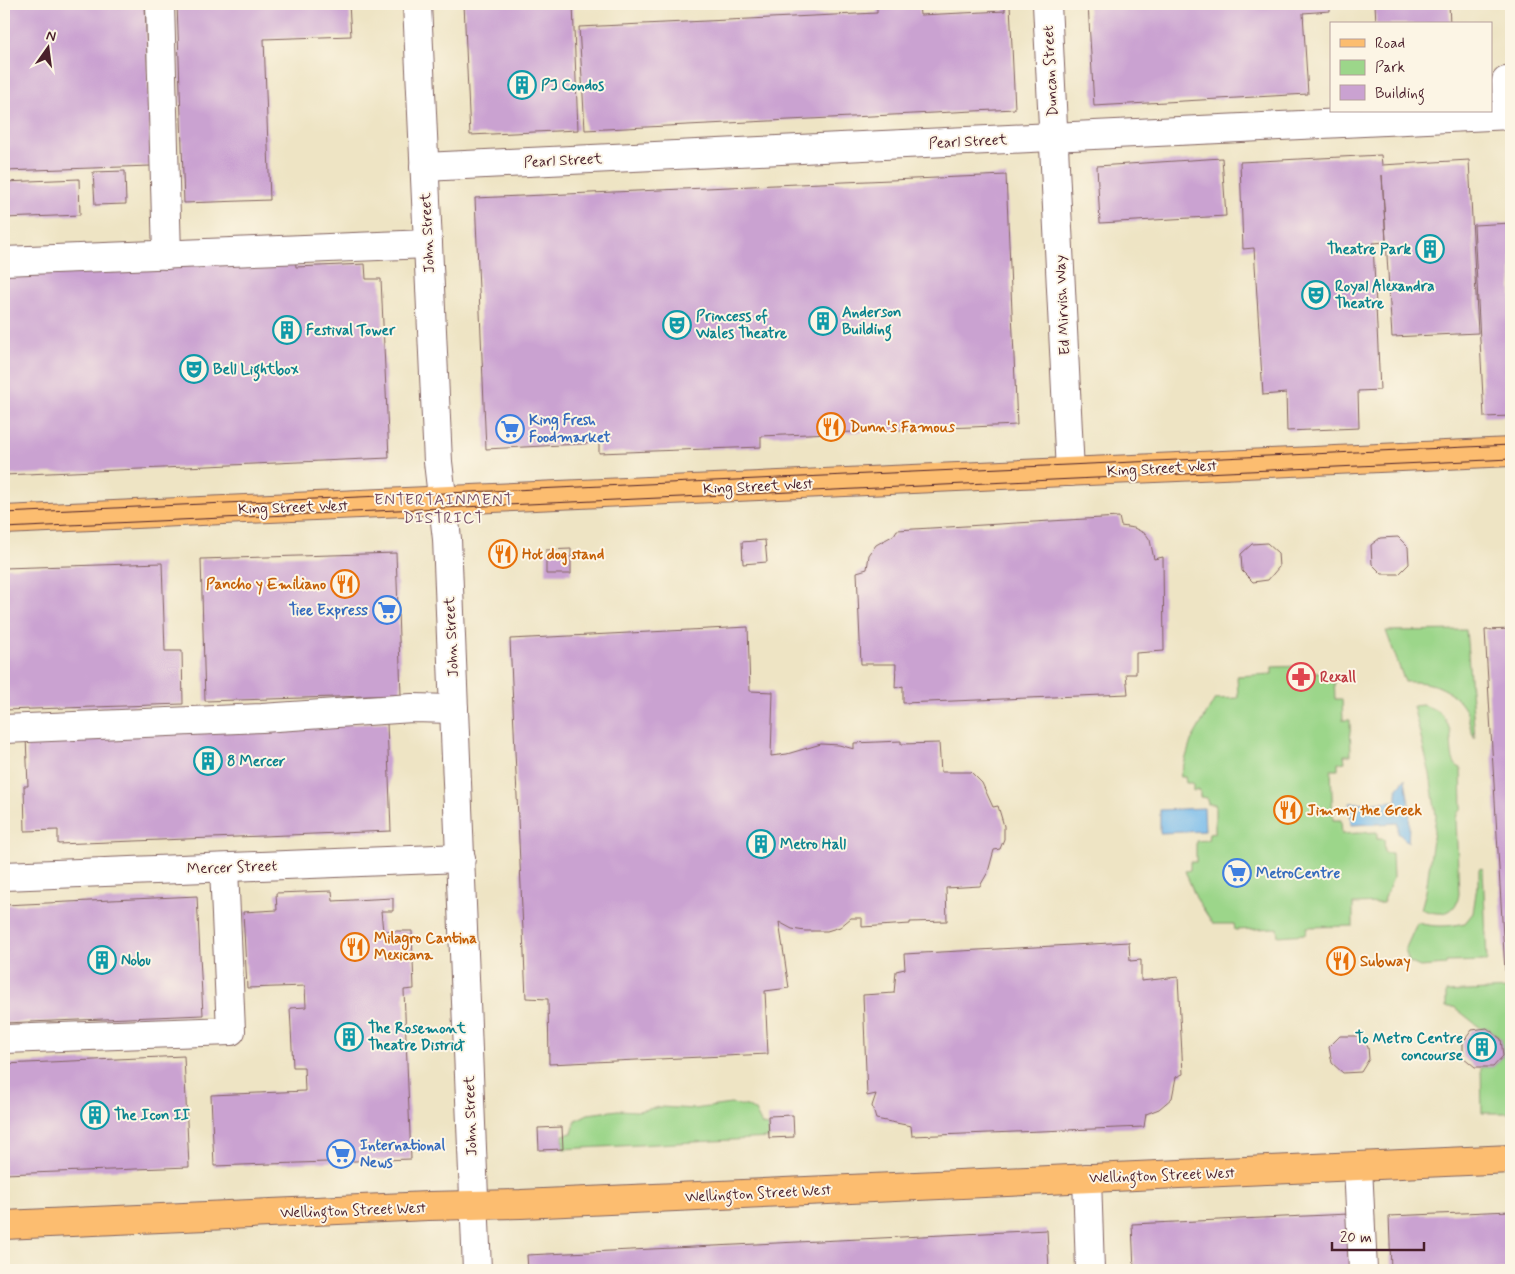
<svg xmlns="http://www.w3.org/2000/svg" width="1515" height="1274" viewBox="0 0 1515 1274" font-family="Mynerve,sans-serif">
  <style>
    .green { fill: #9cd68a; stroke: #737a5a }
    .water { fill: #74baeb; stroke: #5f6c8b }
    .building { fill: #caa2d1 }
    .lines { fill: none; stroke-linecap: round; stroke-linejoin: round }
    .minor-casing { stroke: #836461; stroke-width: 30 }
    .major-casing { stroke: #836461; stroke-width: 30 }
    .minor { stroke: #fff; stroke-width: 28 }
    .major { stroke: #fcbd6f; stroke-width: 28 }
    .tram { stroke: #4a1f2b; stroke-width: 1 }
    .labels { text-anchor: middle; stroke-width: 4; stroke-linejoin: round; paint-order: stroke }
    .street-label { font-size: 15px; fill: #4a1f2b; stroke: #fcf5e5 }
    .culture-label { font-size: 15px; font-weight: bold; fill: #0d838f; stroke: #fcf5e5; text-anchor: start }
    .shop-label { font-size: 15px; font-weight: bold; fill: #366cbe; stroke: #fcf5e5; text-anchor: start }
    .food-label { font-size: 15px; font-weight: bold; fill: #c56008; stroke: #fcf5e5; text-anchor: start }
    .health-label { font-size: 15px; font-weight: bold; fill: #be3a42; stroke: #fcf5e5; text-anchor: start }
    .neighbourhood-label { font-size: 16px; letter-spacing: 1px; fill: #774d65; stroke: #fcf5e5 }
  </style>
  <rect width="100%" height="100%" fill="#fcf5e5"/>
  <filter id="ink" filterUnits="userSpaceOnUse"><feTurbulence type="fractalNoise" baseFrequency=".02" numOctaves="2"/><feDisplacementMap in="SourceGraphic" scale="10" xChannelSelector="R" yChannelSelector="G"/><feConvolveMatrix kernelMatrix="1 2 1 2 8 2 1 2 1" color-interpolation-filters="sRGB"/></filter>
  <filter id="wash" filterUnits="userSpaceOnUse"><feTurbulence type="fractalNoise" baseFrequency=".0096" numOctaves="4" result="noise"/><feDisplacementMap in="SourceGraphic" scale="20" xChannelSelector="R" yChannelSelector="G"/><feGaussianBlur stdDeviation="1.12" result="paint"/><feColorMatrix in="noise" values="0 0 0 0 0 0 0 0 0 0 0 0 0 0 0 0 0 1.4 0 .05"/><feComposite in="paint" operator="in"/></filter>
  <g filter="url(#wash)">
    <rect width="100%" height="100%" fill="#eee4c4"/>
    <g class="green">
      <path d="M1466 630 1475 738C1469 730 1470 719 1466 711 1452 687 1431 681 1405 682L1386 631Z"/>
      <polygon points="1304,666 1305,672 1327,672 1327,679 1334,679 1335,699 1342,699 1343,720 1350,720 1351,755 1344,755 1345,762 1338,763 1338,770 1331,770 1333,820 1341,820 1342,834 1377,832 1377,839 1384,839 1385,853 1392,853 1393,878 1383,903 1353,904 1353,926 1307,927 1306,934 1278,936 1277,928 1235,930 1234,924 1213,924 1196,898 1185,871 1190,870 1190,862 1196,862 1196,841 1208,840 1209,833 1215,832 1215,804 1208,804 1207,798 1200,797 1200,790 1193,791 1193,783 1186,783 1185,777 1180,777 1191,741 1215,699 1238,698 1237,676 1272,674 1272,667"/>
      <path d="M1422 705C1468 716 1440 761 1461 768L1462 809 1458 812 1456 818 1459 894C1456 916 1439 916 1421 909L1426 891 1436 816 1430 774 1413 706Z"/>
      <path d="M1483 868 1487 961 1446 962V965L1420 967 1409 962 1405 950 1417 923C1434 927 1448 927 1465 923L1473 913 1477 886H1479V869Z"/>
      <polygon points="1511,989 1511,1113 1482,1113 1481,1067 1493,1067 1503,1056 1501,1039 1488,1028 1482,1029 1454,1007 1446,1007 1446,992"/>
      <polygon points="731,1104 747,1106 755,1111 762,1125 769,1126 769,1138 563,1149 563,1135 572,1133 576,1120 588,1114 618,1110 637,1111 660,1107 694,1109"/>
    </g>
    <g class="water">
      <polygon points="1405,779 1410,810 1408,842 1398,833 1398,823 1351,825 1350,803 1397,801 1397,789"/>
      <polygon points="1204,808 1205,831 1160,833 1160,810"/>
    </g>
    <g id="blocks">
      <g class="building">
        <polygon points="4,4 145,4 151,166 4,171"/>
        <polygon points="177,4 349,4 351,36 264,39 270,200 184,203"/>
        <polygon points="464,4 573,4 578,130 470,135"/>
        <polygon points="877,4 919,4 920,15 1005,11 1005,5 1010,5 1015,109 585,130 579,27 877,13"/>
        <polygon points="1088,4 1330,4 1330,11 1303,13 1308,94 1094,106"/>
        <polygon points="1375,4 1449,4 1450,24 1376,24"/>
        <polygon points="1381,155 1382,165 1469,160 1478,333 1392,337 1382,175 1386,242 1373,243 1380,390 1358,391 1359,428 1287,431 1286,393 1263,395 1254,248 1243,249 1240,162"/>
        <polygon points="1222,158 1226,216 1100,223 1097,166"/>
        <polygon points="125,171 126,204 95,205 93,172"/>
        <polygon points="1006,175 1017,425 761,436 761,447 599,453 599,443 486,449 475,198"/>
        <polygon points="79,179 80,215 4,218 4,182"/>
        <polygon points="1511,223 1511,416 1484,417 1474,225"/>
        <polygon points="295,259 296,267 365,264 366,279 381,279 389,458 4,475 4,272"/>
        <polygon points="1119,517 1121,526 1134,528 1146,534 1150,540 1154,559 1163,557 1164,651 1136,653 1136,674 1126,674 1128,694 903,703 903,686 895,688 896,664 861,664 857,572 867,569 869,555 876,545 894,535 897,530"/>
        <polygon points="1398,537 1408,547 1409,564 1399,574 1382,574 1372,564 1371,545 1380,538"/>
        <polygon points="765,540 767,562 743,564 742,542"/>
        <polygon points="1267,543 1278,553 1279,567 1268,580 1253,582 1242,571 1241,554 1252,544"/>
        <polygon points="571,549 571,574 546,574 546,550"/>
        <polygon points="396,553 401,695 205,701 201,559"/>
        <polygon points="162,563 165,651 182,651 183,704 4,710 4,568"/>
        <polygon points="748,627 750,691 773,692 771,756 787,754 821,744 839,745 854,749 854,743 901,741 901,744 939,743 941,772 971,772 982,783 993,807 998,806 1004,826 1004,839 1000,849 994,850 988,872 980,886 946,888 947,921 910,922 910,924 862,927 862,918 851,918 840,927 827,931 805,931 792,929 779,922 789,988 765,991 768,1054 549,1064 548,999 526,998 510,639"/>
        <polygon points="1511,629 1511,971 1505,971 1485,630"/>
        <polygon points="387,723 391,831 58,844 58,830 25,831 24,786 28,786 26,737"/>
        <polygon points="332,891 333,901 393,898 393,911 381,911 383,931 412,931 414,989 404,990 411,1159 214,1166 211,1095 305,1091 304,1067 293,1067 290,1008 306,1007 305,986 247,988 243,912 277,910 276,893"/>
        <polygon points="197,896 203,1015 4,1023 4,905"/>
        <polygon points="1129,942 1130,961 1141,960 1141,981 1178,977 1183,1074 1176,1077 1172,1098 1159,1109 1146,1114 1144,1127 912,1136 911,1126 876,1119 872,1106 876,1094 867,1096 863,995 894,993 896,971 905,969 904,954"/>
        <polygon points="1487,1028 1501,1039 1503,1056 1493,1067 1475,1067 1463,1057 1463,1042 1472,1030"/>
        <polygon points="1340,1036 1358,1036 1368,1047 1369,1059 1361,1072 1343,1073 1332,1063 1329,1047"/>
        <polygon points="184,1056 189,1167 4,1174 4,1064"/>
        <polygon points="793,1115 794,1137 769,1138 768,1116"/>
        <polygon points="562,1127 563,1149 539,1150 538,1128"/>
        <polygon points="1511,1211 1511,1270 1391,1270 1389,1216"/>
        <polygon points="1349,1214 1352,1270 1134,1270 1132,1224"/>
        <polygon points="1047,1230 1049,1270 528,1270 527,1255"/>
      </g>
    </g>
  </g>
  <g filter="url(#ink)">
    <use href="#blocks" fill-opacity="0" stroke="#836461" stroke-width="1"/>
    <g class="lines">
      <defs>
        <g id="minor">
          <polyline points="160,4 167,255"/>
          <polyline points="417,4 438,462 447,539 477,1270"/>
          <polyline points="1047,4 1070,472"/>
          <polyline points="1506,81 1507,116"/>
          <polyline points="424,167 1511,115"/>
          <polyline points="4,261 428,244"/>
          <polyline points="4,729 262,718 412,708 454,709"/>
          <polyline points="4,876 461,858"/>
          <polyline points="4,1039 231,1031 224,868"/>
          <polyline points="1358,1167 1363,1270"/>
          <polyline points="1087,1178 1090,1270"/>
        </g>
        <g id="major">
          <polyline points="4,520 1511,452"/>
          <polyline points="4,1225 428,1206 521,1204 1511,1159"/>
        </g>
      </defs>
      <use href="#minor" class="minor-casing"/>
      <use href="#major" class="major-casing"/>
      <use href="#minor" class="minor"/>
      <use href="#major" class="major"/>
      <g class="tram">
        <polyline points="4,513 1511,445"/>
        <polyline points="4,528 1511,459"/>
      </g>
    </g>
  </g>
  <defs>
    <symbol id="building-ring" viewBox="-11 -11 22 22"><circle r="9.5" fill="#fcf5e5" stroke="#0f9aa8" stroke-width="1.5"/><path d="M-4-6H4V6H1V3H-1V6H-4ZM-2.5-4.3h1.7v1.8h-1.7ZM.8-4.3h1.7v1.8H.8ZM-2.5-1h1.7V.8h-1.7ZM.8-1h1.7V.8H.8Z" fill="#0f9aa8"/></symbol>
    <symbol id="theatre-ring" viewBox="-11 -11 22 22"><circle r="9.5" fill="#fcf5e5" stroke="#0f9aa8" stroke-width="1.5"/><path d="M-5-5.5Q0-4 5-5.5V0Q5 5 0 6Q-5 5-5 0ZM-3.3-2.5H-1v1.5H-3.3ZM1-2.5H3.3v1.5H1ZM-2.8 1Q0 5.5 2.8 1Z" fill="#0f9aa8"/></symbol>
    <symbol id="restaurant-ring" viewBox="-11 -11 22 22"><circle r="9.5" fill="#fcf5e5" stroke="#e8710a" stroke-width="1.5"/><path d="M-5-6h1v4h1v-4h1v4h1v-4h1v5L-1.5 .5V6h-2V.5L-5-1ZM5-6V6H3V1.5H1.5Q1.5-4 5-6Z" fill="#e8710a"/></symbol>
    <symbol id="supermarket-ring" viewBox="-11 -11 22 22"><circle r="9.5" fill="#fcf5e5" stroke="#3f7fe0" stroke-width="1.5"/><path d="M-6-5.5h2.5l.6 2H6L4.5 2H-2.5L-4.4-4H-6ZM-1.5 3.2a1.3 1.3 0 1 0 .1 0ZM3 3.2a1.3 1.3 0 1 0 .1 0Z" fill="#3f7fe0"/></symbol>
    <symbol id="pharmacy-ring" viewBox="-11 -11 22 22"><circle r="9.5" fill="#fcf5e5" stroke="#e0444e" stroke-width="1.5"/><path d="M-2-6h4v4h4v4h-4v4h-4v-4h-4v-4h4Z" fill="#e0444e"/></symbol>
  </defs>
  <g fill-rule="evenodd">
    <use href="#building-ring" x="506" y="69" width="32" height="32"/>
    <use href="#building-ring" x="1414" y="233" width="32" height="32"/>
    <use href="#theatre-ring" x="1300" y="279" width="32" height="32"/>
    <use href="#building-ring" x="807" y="305" width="32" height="32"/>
    <use href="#theatre-ring" x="661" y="309" width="32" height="32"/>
    <use href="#building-ring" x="271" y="314" width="32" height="32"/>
    <use href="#theatre-ring" x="178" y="353" width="32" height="32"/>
    <use href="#restaurant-ring" x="815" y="411" width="32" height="32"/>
    <use href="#supermarket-ring" x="494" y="413" width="32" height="32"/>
    <use href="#restaurant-ring" x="487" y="538" width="32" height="32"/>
    <use href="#restaurant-ring" x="329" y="568" width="32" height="32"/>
    <use href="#supermarket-ring" x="371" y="594" width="32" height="32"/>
    <use href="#pharmacy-ring" x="1285" y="661" width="32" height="32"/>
    <use href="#building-ring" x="192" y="745" width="32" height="32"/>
    <use href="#restaurant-ring" x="1272" y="794" width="32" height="32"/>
    <use href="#building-ring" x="745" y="828" width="32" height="32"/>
    <use href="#supermarket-ring" x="1221" y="857" width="32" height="32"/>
    <use href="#restaurant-ring" x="339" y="931" width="32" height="32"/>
    <use href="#building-ring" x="86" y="944" width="32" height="32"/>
    <use href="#restaurant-ring" x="1325" y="945" width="32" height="32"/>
    <use href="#building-ring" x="333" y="1021" width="32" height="32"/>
    <use href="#building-ring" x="1466" y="1031" width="32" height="32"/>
    <use href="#building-ring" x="79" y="1099" width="32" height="32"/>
    <use href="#supermarket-ring" x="325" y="1138" width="32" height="32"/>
  </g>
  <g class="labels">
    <g class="street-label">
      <text transform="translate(1050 71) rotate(-93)" y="5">Duncan Street</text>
      <text transform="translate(968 141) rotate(-3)" y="5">Pearl Street</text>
      <text transform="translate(563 160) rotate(-3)" y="5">Pearl Street</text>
      <text transform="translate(427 233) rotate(-93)" y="5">John Street</text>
      <text transform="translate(1062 305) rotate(-93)" y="5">Ed Mirvish Way</text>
      <text transform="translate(1162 468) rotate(-3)" y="5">King Street West</text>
      <text transform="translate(758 486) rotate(-3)" y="5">King Street West</text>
      <text transform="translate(293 507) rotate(-2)" y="5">King Street West</text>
      <text transform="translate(451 637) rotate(-93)" y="5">John Street</text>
      <text transform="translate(232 867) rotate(-2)" y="5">Mercer Street</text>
      <text transform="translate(470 1116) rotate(-92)" y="5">John Street</text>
      <text transform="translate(1162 1175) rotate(-2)" y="5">Wellington Street West</text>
      <text transform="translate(758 1193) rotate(-3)" y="5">Wellington Street West</text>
      <text transform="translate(353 1210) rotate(-2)" y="5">Wellington Street West</text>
    </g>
    <g class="culture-label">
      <text x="541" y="90">PJ Condos</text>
      <text x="1411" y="254" text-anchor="end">Theatre Park</text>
      <text x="1335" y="291">Royal Alexandra<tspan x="1335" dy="17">Theatre</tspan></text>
      <text x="842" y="317">Anderson<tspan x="842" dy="17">Building</tspan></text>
      <text x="696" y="321">Princess of<tspan x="696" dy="17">Wales Theatre</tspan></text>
      <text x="306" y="335">Festival Tower</text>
      <text x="213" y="374">Bell Lightbox</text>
      <text x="227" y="766">8 Mercer</text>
      <text x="780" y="849">Metro Hall</text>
      <text x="121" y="965">Nobu</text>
      <text x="368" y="1033">The Rosemont<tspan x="368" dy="17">Theatre District</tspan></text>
      <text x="1463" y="1043" text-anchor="end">To Metro Centre<tspan x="1463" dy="17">concourse</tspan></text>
      <text x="114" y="1120">The Icon II</text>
    </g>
    <g class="shop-label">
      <text x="529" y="425">King Fresh<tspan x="529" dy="17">Foodmarket</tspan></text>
      <text x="368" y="615" text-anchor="end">Tiee Express</text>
      <text x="1256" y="878">MetroCentre</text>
      <text x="360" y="1150">International<tspan x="360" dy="17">News</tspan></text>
    </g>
    <g class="food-label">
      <text x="850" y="432">Dunn's Famous</text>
      <text x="522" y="559">Hot dog stand</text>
      <text x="326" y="589" text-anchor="end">Pancho y Emiliano</text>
      <text x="1307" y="815">Jimmy the Greek</text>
      <text x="374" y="943">Milagro Cantina<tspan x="374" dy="17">Mexicana</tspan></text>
      <text x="1360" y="966">Subway</text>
    </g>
    <g class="health-label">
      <text x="1320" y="682">Rexall</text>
    </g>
    <g class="neighbourhood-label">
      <text x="444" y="505">ENTERTAINMENT<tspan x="444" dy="18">DISTRICT</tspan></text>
    </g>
  </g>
  <rect width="1515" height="1274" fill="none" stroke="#fcf5e5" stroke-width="20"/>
  <rect x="1330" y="22" width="162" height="90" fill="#fcf5e5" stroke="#b59f9b"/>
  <rect x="1340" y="39" width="25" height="8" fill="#fcbd6f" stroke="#b59f9b"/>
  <text x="1375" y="48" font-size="15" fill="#4a1f2b">Road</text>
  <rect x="1340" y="60" width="25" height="15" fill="#9cd68a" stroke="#b59f9b"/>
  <text x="1375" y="72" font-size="15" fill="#4a1f2b">Park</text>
  <rect x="1340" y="85" width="25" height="15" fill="#caa2d1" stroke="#b59f9b"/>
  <text x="1375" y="98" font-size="15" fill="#4a1f2b">Building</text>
  <g transform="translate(48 48) rotate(14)" stroke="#fcf5e5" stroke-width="4" paint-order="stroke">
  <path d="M0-4L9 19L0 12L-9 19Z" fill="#4a1f2b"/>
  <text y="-8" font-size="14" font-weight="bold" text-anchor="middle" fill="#4a1f2b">N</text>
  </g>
  <path d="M1332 1242v8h92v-8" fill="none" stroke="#4a1f2b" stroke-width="2.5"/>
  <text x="1340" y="1242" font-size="15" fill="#4a1f2b" stroke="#fcf5e5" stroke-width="4" paint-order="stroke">20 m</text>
</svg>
